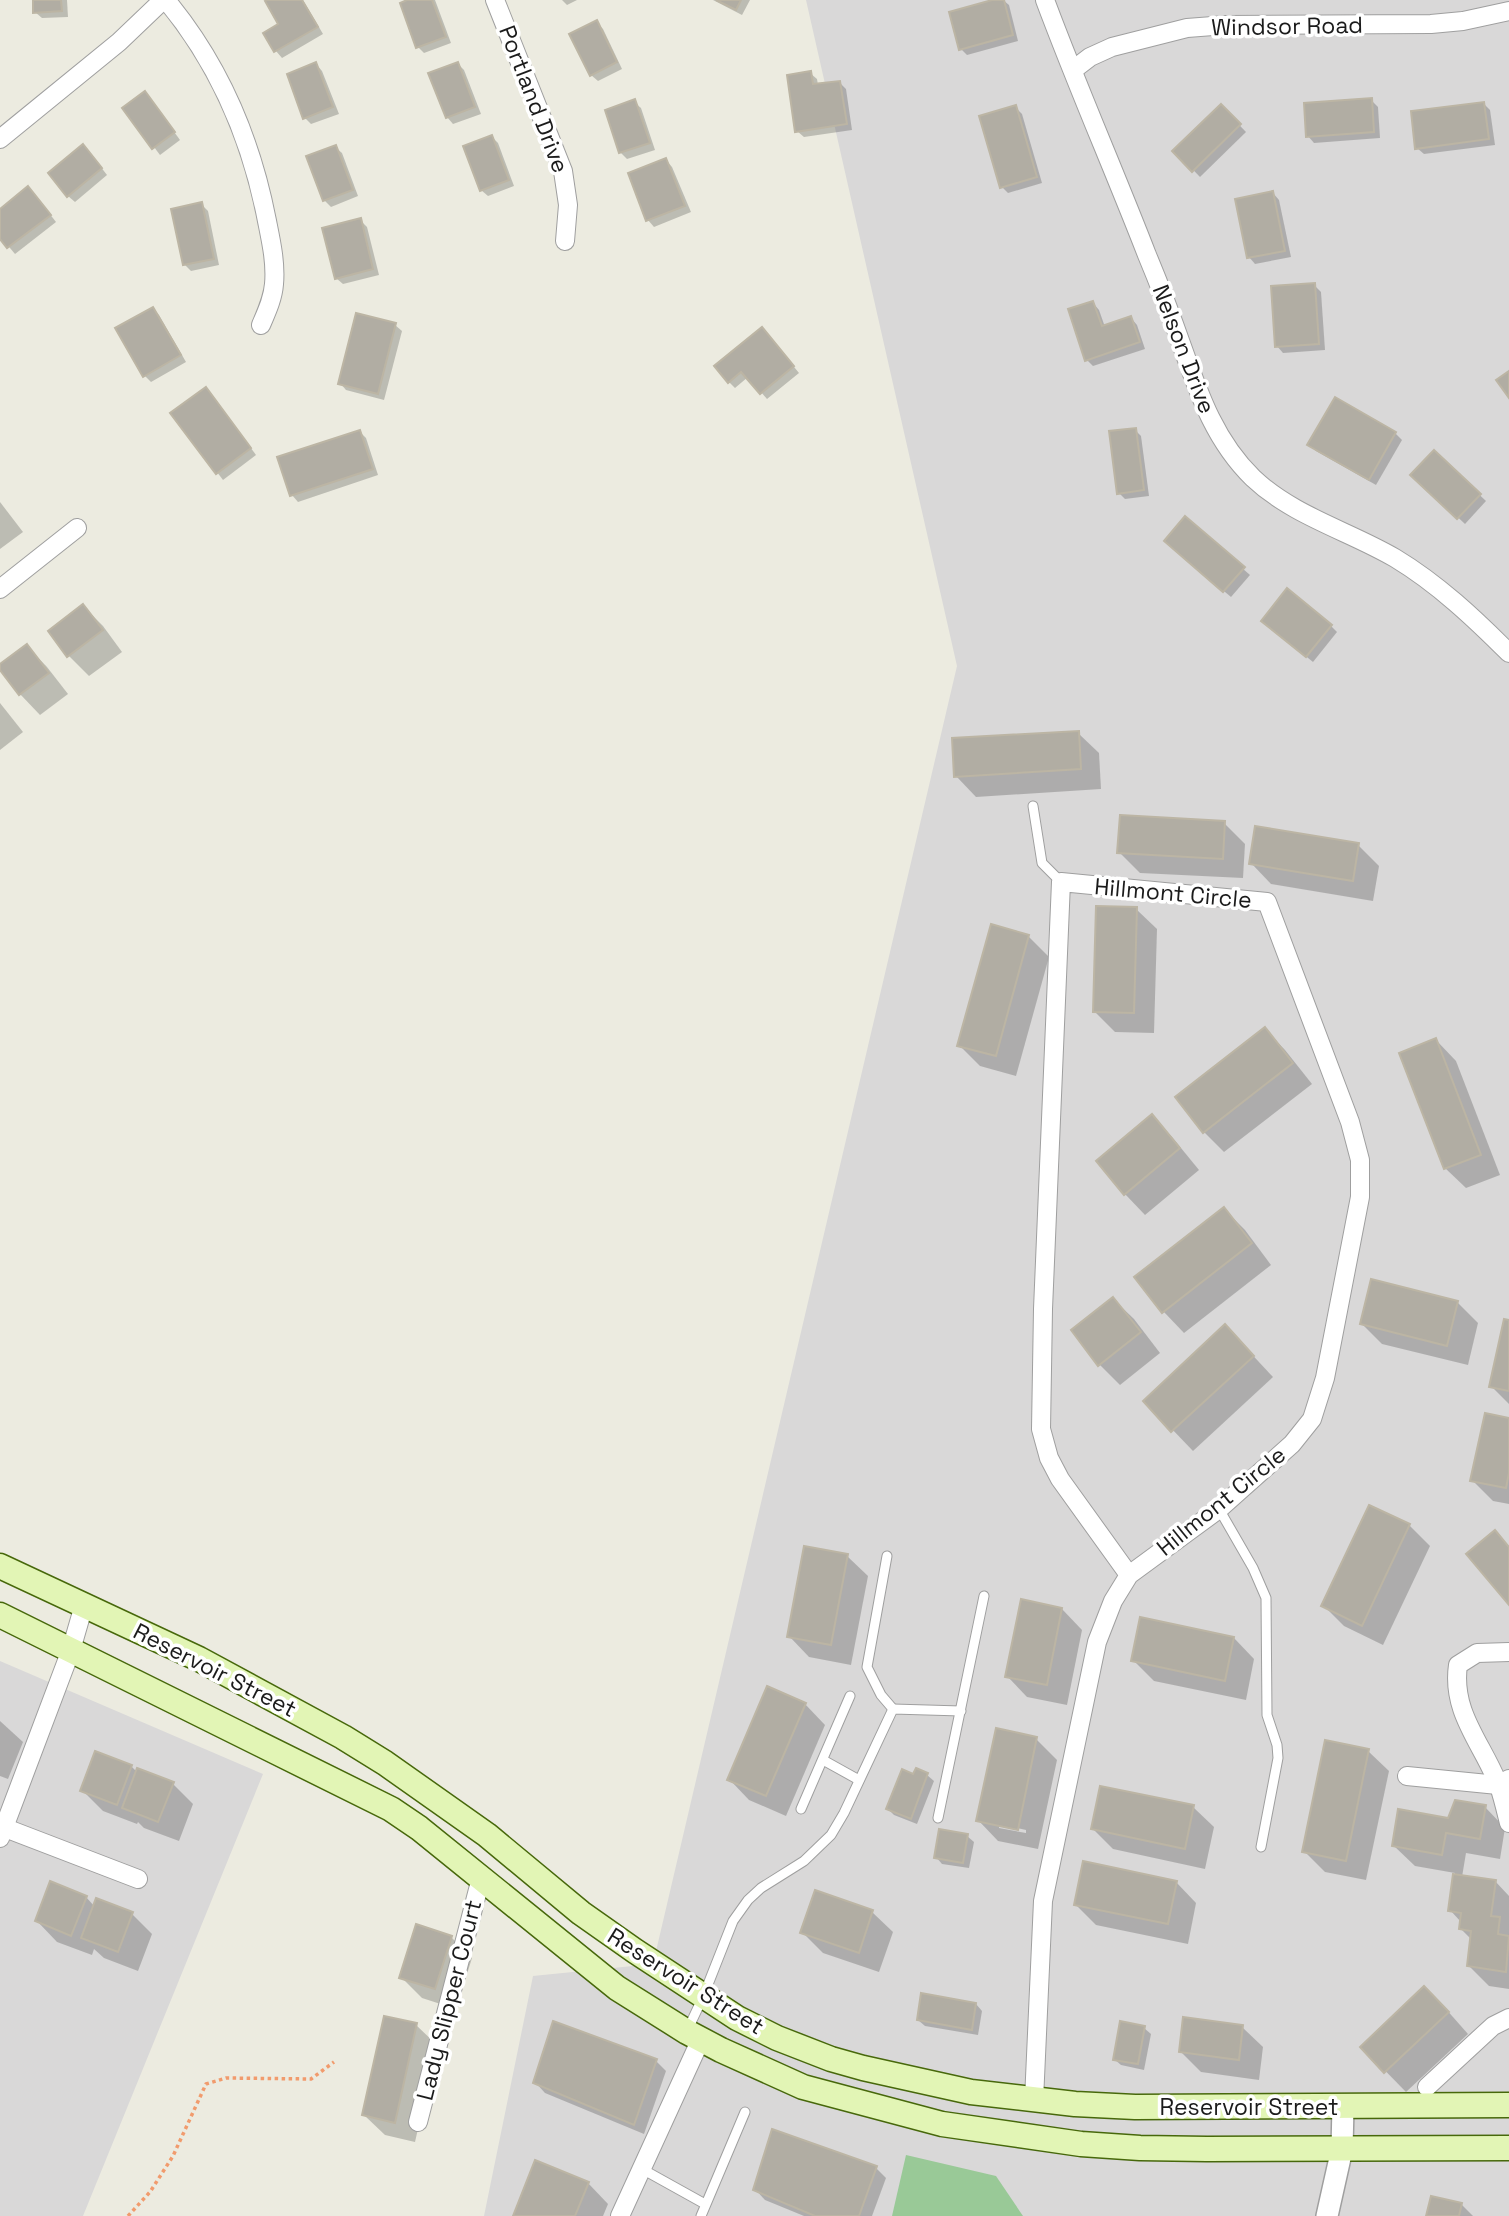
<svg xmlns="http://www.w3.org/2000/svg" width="1509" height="2216" viewBox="0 0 1509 2216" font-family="'Space Grotesk',sans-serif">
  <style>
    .residential { fill: #d9d8d8 }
    .forest { fill: #99c997 }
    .shadow { fill: #0003; fill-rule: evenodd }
    .building { fill: #b1ada3; stroke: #bcb5a4; stroke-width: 2 }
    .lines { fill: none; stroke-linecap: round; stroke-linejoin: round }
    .service-casing { stroke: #9f9f9f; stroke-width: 11 }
    .minor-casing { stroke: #9f9f9f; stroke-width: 20 }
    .tertiary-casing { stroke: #9f9f9f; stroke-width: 24 }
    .secondary-casing { stroke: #47680b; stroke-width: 27 }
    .path { stroke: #f19b6d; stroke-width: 3.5; stroke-dasharray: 3.5 3.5; stroke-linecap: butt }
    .service { stroke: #fff; stroke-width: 9 }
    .minor { stroke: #fff; stroke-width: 18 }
    .tertiary { stroke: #fff; stroke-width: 21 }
    .secondary { stroke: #e2f5b5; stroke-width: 24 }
    .labels { text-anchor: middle; stroke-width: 7; stroke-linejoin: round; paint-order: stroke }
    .street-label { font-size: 23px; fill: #1b1b1b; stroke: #fff }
  </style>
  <rect width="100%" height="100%" fill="#ecebe0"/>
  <g class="residential">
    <polygon points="806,0 1509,0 1509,2216 484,2216 533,1976 653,1964 957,666"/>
    <polygon points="0,1661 263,1774 83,2216 0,2216"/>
  </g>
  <polygon class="forest" points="906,2155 996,2176 1023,2216 892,2216"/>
  <g class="shadow">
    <polygon points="34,0 67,0 68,17 42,18 35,12"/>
    <polygon points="271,0 303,0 323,34 282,58 276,51 265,34 281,25"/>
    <polygon points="412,0 435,0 451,43 424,53 418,47"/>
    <polygon points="562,0 577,0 567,5"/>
    <polygon points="713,0 750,0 742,15"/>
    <polygon points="999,0 1003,0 1009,5 1018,41 967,55 961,49"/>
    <polygon points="596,22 603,29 622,69 598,81 591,75"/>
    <polygon points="316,64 322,71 339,114 311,124 305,118"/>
    <polygon points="458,64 464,70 481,114 453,124 447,117"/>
    <polygon points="810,73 817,79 818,85 839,82 846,89 852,130 804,137 797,131"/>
    <polygon points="151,100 180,140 160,155 125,108"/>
    <polygon points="1371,100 1378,107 1380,138 1314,143 1308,136"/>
    <polygon points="634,102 641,108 655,150 627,159 620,152"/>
    <polygon points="1484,104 1490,110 1495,145 1424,154 1417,148"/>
    <polygon points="1221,106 1246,132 1200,177 1175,151"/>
    <polygon points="1015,107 1022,114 1042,183 1008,193 1002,187"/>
    <polygon points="492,137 498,143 514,186 488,196 481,190"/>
    <polygon points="335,147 342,153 358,196 331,207 324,200"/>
    <polygon points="90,153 107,175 75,202 68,196"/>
    <polygon points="666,160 672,167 691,212 654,227 648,220"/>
    <polygon points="1273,193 1279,200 1291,257 1255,264 1249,257"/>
    <polygon points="35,195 56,222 15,254 0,236 0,211"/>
    <polygon points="201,204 208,211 219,265 191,271 185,265"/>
    <polygon points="360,220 367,227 379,275 343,284 336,278"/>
    <polygon points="1314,285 1321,292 1325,350 1283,353 1277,346"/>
    <polygon points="1093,303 1099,310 1105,327 1131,318 1137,325 1145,349 1093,366 1087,360"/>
    <polygon points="153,309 159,315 186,362 151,382 145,376"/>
    <polygon points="395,325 402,331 384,400 346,390 340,383"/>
    <polygon points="768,335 799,373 767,399 748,377 735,388 729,382"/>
    <polygon points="212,395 256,455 223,480 173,414"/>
    <polygon points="1335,399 1395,433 1402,440 1376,485 1316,451 1309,444"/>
    <polygon points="1135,430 1141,436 1149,496 1125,499 1119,493"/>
    <polygon points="360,432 366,438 378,475 298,502 292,495"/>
    <polygon points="1434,452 1486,501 1465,524 1413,475"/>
    <polygon points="0,502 23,532 0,549"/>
    <polygon points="1186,519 1250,575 1231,597 1173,548"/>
    <polygon points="83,606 103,626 122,652 89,676 69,656 50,631"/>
    <polygon points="1331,626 1337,632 1313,662 1270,627"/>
    <polygon points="27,646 47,667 68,694 40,715 20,694 0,667"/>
    <polygon points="0,703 23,732 0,750"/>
    <polygon points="1078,733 1099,753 1101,789 976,797 956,776"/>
    <polygon points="1224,823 1245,844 1243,878 1140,873 1119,852"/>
    <polygon points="1358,845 1379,866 1373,901 1271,884 1251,863"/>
    <polygon points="1136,909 1157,929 1154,1033 1115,1032 1094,1011"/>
    <polygon points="1028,936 1049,957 1016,1076 980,1066 959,1045"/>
    <polygon points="1265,1029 1285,1050 1312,1084 1224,1152 1204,1132"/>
    <polygon points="1436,1040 1456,1061 1500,1175 1466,1188 1445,1168"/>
    <polygon points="1152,1117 1172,1137 1199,1170 1145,1215 1125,1194 1098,1162"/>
    <polygon points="1224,1209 1245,1230 1271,1265 1184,1333 1164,1312 1137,1277"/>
    <polygon points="1113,1299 1134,1319 1160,1353 1120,1385 1100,1365"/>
    <polygon points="1457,1302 1478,1323 1468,1365 1382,1344 1362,1324"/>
    <polygon points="1509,1322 1509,1404 1491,1386"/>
    <polygon points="1245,1347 1273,1377 1193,1451 1145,1401"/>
    <polygon points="1509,1420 1509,1504 1493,1501 1472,1480"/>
    <polygon points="1409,1525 1430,1546 1383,1645 1344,1626 1324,1606"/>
    <polygon points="847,1556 868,1576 851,1665 809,1657 789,1636"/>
    <polygon points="1062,1609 1082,1630 1067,1705 1027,1697 1007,1676"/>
    <polygon points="1234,1638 1254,1659 1246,1700 1154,1681 1133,1660"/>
    <polygon points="805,1704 825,1725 786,1816 749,1800 729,1779"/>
    <polygon points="0,1721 23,1742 8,1779 0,1776"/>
    <path d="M1036 1739 1057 1760 1038 1849 998 1841 978 1820ZM999 1824 1026 1830V1833L999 1828Z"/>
    <polygon points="1368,1751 1389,1771 1366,1880 1325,1872 1304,1851"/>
    <polygon points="131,1766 137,1772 173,1784 193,1804 179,1841 144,1828 138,1822 137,1824 103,1811 82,1790"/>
    <polygon points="927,1775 934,1781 917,1824 894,1815 888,1809 914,1776"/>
    <polygon points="1193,1807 1214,1827 1205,1869 1113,1849 1093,1829"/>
    <polygon points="1485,1807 1505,1828 1500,1859 1466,1853 1462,1877 1495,1881 1509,1896 1509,1989 1489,1986 1469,1966 1472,1940 1460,1928 1461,1922 1450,1910 1455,1873 1415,1866 1394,1846 1449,1820"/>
    <polygon points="967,1836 974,1842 969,1868 942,1864 936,1857"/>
    <polygon points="1176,1882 1196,1903 1188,1944 1096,1925 1075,1904"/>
    <polygon points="816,1892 872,1912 893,1932 879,1972 823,1953 802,1932"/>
    <polygon points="86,1897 95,1907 132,1914 152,1934 138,1971 104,1958 94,1949 92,1955 57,1942 37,1921"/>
    <polygon points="451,1937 472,1958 456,2009 422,1998 401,1977"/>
    <polygon points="976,2004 982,2011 978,2035 925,2026 918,2020"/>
    <polygon points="1445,2008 1468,2034 1406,2092 1362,2047"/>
    <polygon points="416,2025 437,2045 415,2142 385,2135 364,2115"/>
    <polygon points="1242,2027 1263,2047 1259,2080 1201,2072 1181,2052"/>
    <polygon points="1144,2028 1151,2034 1144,2070 1121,2065 1114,2059"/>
    <polygon points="656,2061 666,2071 644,2134 545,2093 535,2082"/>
    <polygon points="876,2168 886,2178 872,2216 804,2216 765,2200 755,2189"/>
    <polygon points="588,2183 608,2204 603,2216 515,2216"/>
    <polygon points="1461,2204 1473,2216 1428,2216"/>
  </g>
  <g class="building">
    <polygon points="33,0 61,0 62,11 33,13"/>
    <polygon points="267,0 302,0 318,27 274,52 263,33 278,24 265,1"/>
    <polygon points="407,0 432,0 446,37 416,48 400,3"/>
    <polygon points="716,0 741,0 736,10"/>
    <polygon points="992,0 1004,0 1013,35 959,50 949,12"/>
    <polygon points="597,20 617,62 590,76 569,34"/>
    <polygon points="316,62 333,107 303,119 287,74"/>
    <polygon points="458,62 475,107 446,118 428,73"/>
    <polygon points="811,71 813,84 840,81 847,124 795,132 787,75"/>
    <polygon points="145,91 175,132 152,149 122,108"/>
    <polygon points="1372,98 1374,132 1306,137 1304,103"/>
    <polygon points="635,99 650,143 619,153 605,110"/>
    <polygon points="1484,102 1489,139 1415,149 1411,111"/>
    <polygon points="1221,104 1241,124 1192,172 1172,151"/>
    <polygon points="1016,105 1037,177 1000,188 979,116"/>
    <polygon points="492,135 509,180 480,191 463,146"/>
    <polygon points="83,144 102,168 67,197 48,173"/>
    <polygon points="336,145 353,190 323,201 306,156"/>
    <polygon points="666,158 685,206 646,221 628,173"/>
    <polygon points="28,186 51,215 7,248 0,239 0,209"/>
    <polygon points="1273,191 1285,251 1247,258 1235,199"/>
    <polygon points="202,202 214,259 183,265 171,209"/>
    <polygon points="361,218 373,269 335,279 322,228"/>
    <polygon points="1315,283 1319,344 1275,347 1271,286"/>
    <polygon points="1093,301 1102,326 1131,316 1140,342 1085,361 1068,309"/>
    <polygon points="153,307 181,355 143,377 115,328"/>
    <polygon points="356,313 396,323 378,394 338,384"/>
    <polygon points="762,327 794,366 760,394 741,372 728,383 714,366"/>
    <polygon points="1509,371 1509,398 1496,380"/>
    <polygon points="206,387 251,448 216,474 170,413"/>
    <polygon points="1335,397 1396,432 1369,480 1307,445"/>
    <polygon points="1136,428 1144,490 1117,494 1109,431"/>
    <polygon points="360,430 373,469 290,496 277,457"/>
    <polygon points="1434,450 1481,494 1457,519 1410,475"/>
    <polygon points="1185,516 1245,567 1223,592 1164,541"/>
    <polygon points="1287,588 1332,625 1306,657 1261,621"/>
    <polygon points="83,604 103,630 67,657 48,631"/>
    <polygon points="27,644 49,673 19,695 0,670 0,664"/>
    <polygon points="1079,731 1081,769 954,777 952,738"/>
    <polygon points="1120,815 1225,821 1223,859 1117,853"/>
    <polygon points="1255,826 1359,843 1353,881 1249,864"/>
    <polygon points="1096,906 1137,907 1134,1013 1093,1012"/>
    <polygon points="991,924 1029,935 996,1056 957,1046"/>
    <polygon points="1265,1027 1293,1063 1203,1133 1175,1097"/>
    <polygon points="1436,1038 1481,1155 1444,1169 1399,1053"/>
    <polygon points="1152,1114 1180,1148 1124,1195 1096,1161"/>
    <polygon points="1224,1207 1252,1243 1162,1313 1134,1277"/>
    <polygon points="1371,1279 1458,1301 1447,1346 1360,1324"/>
    <polygon points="1113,1297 1141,1332 1098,1366 1071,1330"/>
    <polygon points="1504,1319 1509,1320 1509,1391 1489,1387"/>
    <polygon points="1225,1324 1254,1356 1171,1432 1143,1401"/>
    <polygon points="1485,1413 1509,1418 1509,1473 1506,1488 1470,1481"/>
    <polygon points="1369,1505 1410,1524 1362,1626 1321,1606"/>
    <polygon points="1495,1530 1509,1547 1509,1605 1466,1554"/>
    <polygon points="804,1546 848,1554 831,1645 787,1637"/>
    <polygon points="1021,1599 1062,1608 1047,1685 1005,1677"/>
    <polygon points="1140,1617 1234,1637 1225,1681 1131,1661"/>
    <polygon points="767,1686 806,1703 766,1796 727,1780"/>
    <polygon points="996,1728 1037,1737 1018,1830 976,1821"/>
    <polygon points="1325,1740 1369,1749 1346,1861 1302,1852"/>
    <polygon points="95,1751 132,1765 117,1805 80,1791"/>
    <polygon points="137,1768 174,1782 158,1822 122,1808"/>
    <polygon points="916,1768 928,1773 911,1819 886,1809 902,1769 913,1774"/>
    <polygon points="1100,1786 1194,1805 1185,1849 1091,1829"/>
    <polygon points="1455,1800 1486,1805 1480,1839 1446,1833 1442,1855 1392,1846 1398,1809 1448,1818"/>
    <polygon points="939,1829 968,1834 963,1863 934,1858"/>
    <polygon points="1083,1861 1177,1881 1168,1924 1074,1905"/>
    <polygon points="1453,1874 1496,1880 1491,1916 1500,1917 1498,1934 1509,1936 1506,1972 1467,1966 1471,1931 1459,1929 1461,1913 1448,1911"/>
    <polygon points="50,1881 87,1896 71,1936 35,1921"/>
    <polygon points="815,1890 873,1910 859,1953 800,1933"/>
    <polygon points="96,1898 133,1912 118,1952 81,1938"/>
    <polygon points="416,1924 452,1936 435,1989 399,1978"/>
    <polygon points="1424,1986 1449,2012 1384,2073 1360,2047"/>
    <polygon points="921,1993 976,2003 972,2030 917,2020"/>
    <polygon points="384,2016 417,2023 395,2123 362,2115"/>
    <polygon points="1183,2017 1243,2025 1239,2060 1179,2052"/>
    <polygon points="553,2021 657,2059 634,2125 533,2083"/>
    <polygon points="1120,2021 1145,2026 1138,2064 1113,2060"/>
    <polygon points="772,2129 877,2166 859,2216 815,2216 753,2190"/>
    <polygon points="535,2160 589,2182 575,2216 513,2216"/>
    <polygon points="1431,2196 1462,2203 1459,2216 1426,2216"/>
  </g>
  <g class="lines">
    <defs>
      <g id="service">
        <polyline points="1033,806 1042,863 1061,882"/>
        <polyline points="1219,1509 1253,1568 1266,1598 1267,1715 1277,1745 1278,1758 1261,1847"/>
        <polyline points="887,1556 867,1667 881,1695 893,1709"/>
        <polyline points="823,1760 859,1780"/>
        <polyline points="801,1809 850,1696"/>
        <polyline points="938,1818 984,1596"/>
        <polyline points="687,2031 703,1997 733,1921 748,1900 761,1888 804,1861 831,1835 844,1813 893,1709 961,1711"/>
        <polyline points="642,2169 705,2204"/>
        <polyline points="701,2216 745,2112"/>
      </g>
      <g id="minor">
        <path d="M166 0C220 65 251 138 267 221 271 241 276 263 274 284 273 298 267 311 261 325"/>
        <polyline points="495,0 563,171 568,205 565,241"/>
        <path d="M1045 0C1077 86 1114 170 1147 255 1160 286 1172 318 1183 349 1200 397 1216 442 1253 478 1293 516 1349 531 1395 558 1438 584 1474 618 1509 653"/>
        <polyline points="1073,70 1090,57 1112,47 1187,28 1226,25 1431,24 1463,21 1509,11"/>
        <polyline points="0,139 119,42 163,0"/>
        <polyline points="0,589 77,528"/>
        <path d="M1509 1652 1477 1653 1458 1665C1451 1713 1483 1744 1499 1786 1503 1798 1506 1811 1509 1823"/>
        <polyline points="1407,1776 1498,1785 1509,1779"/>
        <polyline points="0,1826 138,1879"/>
        <polyline points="0,1838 71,1650 84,1605"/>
        <polyline points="1427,2087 1493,2026 1509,2018"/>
        <polyline points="1034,2100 1043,1901 1097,1642 1113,1601 1129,1575 1219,1509 1292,1444 1312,1419 1325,1378 1360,1197 1360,1160 1350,1122 1267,902 1061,882 1043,1309 1041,1429 1049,1458 1060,1479 1129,1575"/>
        <polyline points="418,2122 481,1878"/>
        <polyline points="620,2216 701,2039"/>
      </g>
      <polyline id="tertiary" points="1327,2216 1342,2149 1343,2106"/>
      <g id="secondary">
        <polyline points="0,1566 199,1659 343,1737 385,1763 487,1835 581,1913 635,1951 737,2018 777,2038 831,2059 863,2068 971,2092 1075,2104 1135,2107 1509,2105"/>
        <polyline points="0,1615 391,1809 419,1828 617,1988 687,2032 721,2050 803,2087 942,2124 1081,2144 1140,2148 1207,2149 1509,2148"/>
      </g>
    </defs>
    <use href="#service" class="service-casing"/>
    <use href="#minor" class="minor-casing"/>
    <use href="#tertiary" class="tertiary-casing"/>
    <use href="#secondary" class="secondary-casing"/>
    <polyline class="path" points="128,2216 150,2192 173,2156 206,2084 226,2078 311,2079 334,2062"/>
    <use href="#service" class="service"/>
    <use href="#minor" class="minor"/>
    <use href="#tertiary" class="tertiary"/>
    <use href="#secondary" class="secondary"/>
  </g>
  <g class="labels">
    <g class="street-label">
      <text transform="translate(1287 26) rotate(-1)" y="8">Windsor Road</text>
      <text transform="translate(534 99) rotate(69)" y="8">Portland Drive</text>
      <text transform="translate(1184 349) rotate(69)" y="8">Nelson Drive</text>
      <text transform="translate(1173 893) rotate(5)" y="8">Hillmont Circle</text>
      <text transform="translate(1221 1501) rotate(-39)" y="8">Hillmont Circle</text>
      <text transform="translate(215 1670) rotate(27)" y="8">Reservoir Street</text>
      <text transform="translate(686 1981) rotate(32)" y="8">Reservoir Street</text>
      <text transform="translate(449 2000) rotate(-76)" y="8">Lady Slipper Court</text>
      <text x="1249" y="2115">Reservoir Street</text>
    </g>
  </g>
</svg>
